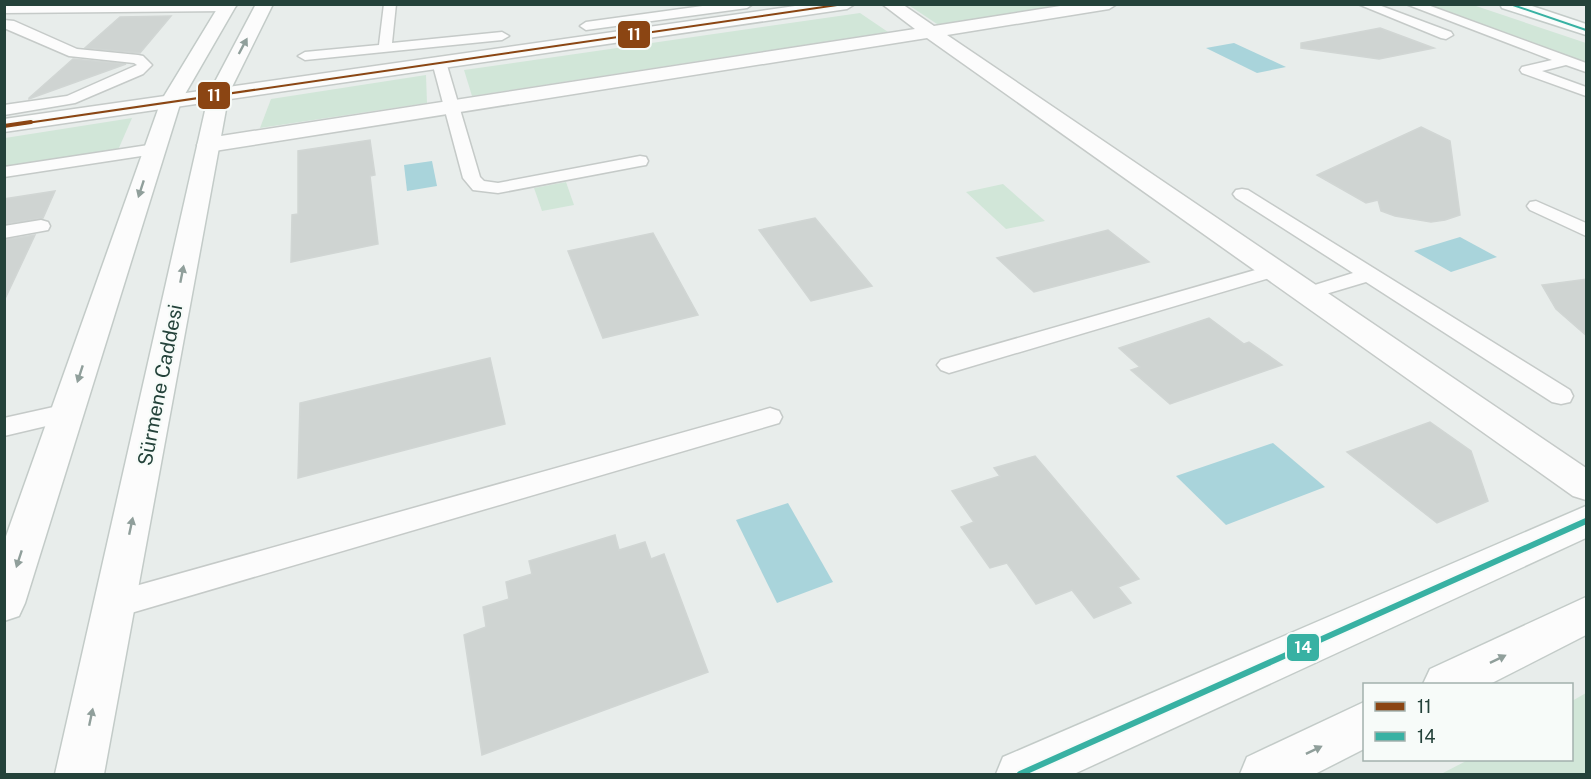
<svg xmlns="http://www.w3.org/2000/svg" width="1591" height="779" viewBox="0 0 1591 779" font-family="'Public Sans',sans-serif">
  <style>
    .green { fill: #d1e6d8 }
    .water { fill: #a9d4db }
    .building { fill: #cfd4d2; stroke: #d1d6d4; stroke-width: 1.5 }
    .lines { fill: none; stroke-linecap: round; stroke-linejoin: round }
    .lane-casing { stroke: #c5cac8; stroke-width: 3 }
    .street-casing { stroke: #c5cac8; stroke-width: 3 }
    .secondary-casing { stroke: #c3cbc8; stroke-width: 3 }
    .lane { fill: #fcfcfc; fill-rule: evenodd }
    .street { fill: #fcfcfc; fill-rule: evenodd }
    .secondary { fill: #fcfcfc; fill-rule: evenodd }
    .bus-1-far1-casing { stroke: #f7fbf9; stroke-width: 4.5 }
    .bus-1-casing { stroke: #f7fbf9; stroke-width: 8 }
    .bus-2-far1-casing { stroke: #f7fbf9; stroke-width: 4.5 }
    .bus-2-casing { stroke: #f7fbf9; stroke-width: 10 }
    .bus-1-far1 { stroke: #8b4513; stroke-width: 2 }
    .bus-1 { stroke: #8b4513; stroke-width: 4 }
    .bus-2-far1 { stroke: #38b1a3; stroke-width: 2 }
    .bus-2 { stroke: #38b1a3; stroke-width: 6 }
    .oneway { fill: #909f9b }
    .labels { text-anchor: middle; stroke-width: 4.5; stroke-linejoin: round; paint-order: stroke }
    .street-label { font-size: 20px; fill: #24423a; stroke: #f7fbf9 }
    .line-badge { stroke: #f7fbf9; stroke-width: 2 }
    .badge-label { font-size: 16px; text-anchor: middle; font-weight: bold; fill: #fff }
  </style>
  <rect width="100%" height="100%" fill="#e8edeb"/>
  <g class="green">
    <polygon points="918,4 1073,5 940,26 910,6"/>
    <polygon points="1419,5 1473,5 1586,43 1586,64"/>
    <polygon points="860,13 888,32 472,96 464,70"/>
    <polygon points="426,75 427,103 260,128 271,99"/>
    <polygon points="132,118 118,150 5,168 5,138"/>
    <polygon points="566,182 574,205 542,211 534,188"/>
    <polygon points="1003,184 1045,221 1006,229 966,192"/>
    <polygon points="1586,693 1586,774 1441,774 1468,760 1572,760 1572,701"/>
  </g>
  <g class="water">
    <polygon points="1234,43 1286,67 1257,73 1206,48"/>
    <polygon points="432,161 437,186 407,191 404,165"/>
    <polygon points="1460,237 1497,257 1451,272 1414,251"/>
    <polygon points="1273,443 1325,487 1226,525 1176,476"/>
    <polygon points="788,503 833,582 777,603 736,520"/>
  </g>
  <g class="building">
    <polygon points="171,16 140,53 85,48 120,17"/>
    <polygon points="1380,28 1434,48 1379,59 1301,48 1301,43"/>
    <polygon points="73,59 126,64 29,99 29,98"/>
    <polygon points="1421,127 1450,141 1460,215 1445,220 1431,222 1395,216 1381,211 1378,200 1366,203 1317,175"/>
    <polygon points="370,140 375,175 370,176 378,244 291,262 292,215 298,214 298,151"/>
    <polygon points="55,191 43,218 4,224 4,199"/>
    <polygon points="815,218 872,286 811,301 759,230"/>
    <polygon points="1108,230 1149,262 1034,292 997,258"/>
    <polygon points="653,233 698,315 603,338 568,251"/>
    <polygon points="35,235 4,301 4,240"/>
    <polygon points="1587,279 1587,336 1556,309 1542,285"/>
    <polygon points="1209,318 1244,344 1249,342 1282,365 1170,404 1131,370 1140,367 1119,348"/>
    <polygon points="490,358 505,424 298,478 300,403"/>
    <polygon points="1430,422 1471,451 1488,501 1437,523 1347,452"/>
    <polygon points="1035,456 1139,579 1118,587 1131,603 1094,618 1072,590 1036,604 1007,563 990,568 961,527 974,522 952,491 1000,476 994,468"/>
    <polygon points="615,535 619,550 645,542 651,559 664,554 708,672 482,755 464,635 486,627 483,607 509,599 506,582 532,574 529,561"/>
  </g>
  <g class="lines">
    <defs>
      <g id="lane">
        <polygon points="384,4 396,4 392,43 502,32 509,36 502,40 305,60 298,56 305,52 379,45"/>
        <polygon points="717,4 753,4 747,8 586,30 580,26 586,22"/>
        <polygon points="1358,4 1376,4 1451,32 1453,35 1446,39 1441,38"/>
        <polygon points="1406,4 1425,4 1586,63 1586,72 1566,65 1542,71 1586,87 1586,96 1522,73 1520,70 1522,67 1552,60"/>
        <polygon points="4,20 14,21 77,49 138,55 143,56 152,65 143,74 75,103 4,115 4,105 67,96 137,65 134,63 69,56 4,28"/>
        <polygon points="439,58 446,62 480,177 484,181 498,183 640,156 646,157 648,161 646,165 640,166 498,193 473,190 463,178 432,62"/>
        <polygon points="155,144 161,145 163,149 161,153 4,177 4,167"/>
        <polygon points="1242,189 1248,190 1570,390 1573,396 1570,402 1561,404 1552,402 1366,282 1309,299 1302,297 1298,293 1302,289 1353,273 1236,198 1233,194 1236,190"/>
        <polygon points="1536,201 1586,223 1586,236 1530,210 1527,206 1530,202"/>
        <polygon points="41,220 48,222 50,226 48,230 4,238 4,226"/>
        <polygon points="1276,264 1283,266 1286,270 1283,274 949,373 941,370 937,365 941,360"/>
        <polygon points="67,404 76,407 79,413 76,419 4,436 4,418"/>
        <polygon points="770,408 779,411 782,417 779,423 114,618 103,614 99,605 103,596 114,592"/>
      </g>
      <g id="street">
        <polygon points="4,4 235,4 236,6 228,11 4,13"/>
        <polygon points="809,4 855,4 847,9 4,132 4,119"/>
        <polygon points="882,4 902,4 934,26 1073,4 1117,4 1109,9 947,35 1586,468 1586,500 1573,496 927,38 208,152 200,150 197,145 200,140 208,138 915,29"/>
      </g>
      <g id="secondary">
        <polygon points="220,4 237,4 181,101 25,603 19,616 4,621 4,542 161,101"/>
        <polygon points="256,4 273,4 229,93 104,774 55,774 209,93"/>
        <polygon points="1500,4 1526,4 1586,24 1586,35 1502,8"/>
        <polygon points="1586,506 1586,538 1074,774 996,774 1003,757"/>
        <polygon points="1586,597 1586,635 1490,684 1423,684 1430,669"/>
        <polygon points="1364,702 1364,749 1315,774 1240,774 1247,757"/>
      </g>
    </defs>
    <use href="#lane" class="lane-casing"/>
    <use href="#street" class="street-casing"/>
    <use href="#secondary" class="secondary-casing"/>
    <use href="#lane" class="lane"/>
    <use href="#street" class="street"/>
    <use href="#secondary" class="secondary"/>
    <defs>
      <polyline id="bus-1-far1" points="20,124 844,4"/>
      <polyline id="bus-1" points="4,126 31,122"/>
      <polyline id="bus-2-far1" points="1510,4 1586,30"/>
      <polyline id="bus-2" points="1020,774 1586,521"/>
    </defs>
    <use href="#bus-1-far1" class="bus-1-far1-casing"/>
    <use href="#bus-1" class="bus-1-casing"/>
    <use href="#bus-2-far1" class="bus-2-far1-casing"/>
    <use href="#bus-2" class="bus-2-casing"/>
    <use href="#bus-1-far1" class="bus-1-far1"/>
    <use href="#bus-1" class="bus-1"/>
    <use href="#bus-2-far1" class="bus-2-far1"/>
    <use href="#bus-2" class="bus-2"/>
  </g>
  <defs><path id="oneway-solid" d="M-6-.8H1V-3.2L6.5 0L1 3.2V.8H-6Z" transform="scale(1.5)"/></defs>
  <g class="oneway">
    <use href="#oneway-solid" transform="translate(243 46) rotate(-62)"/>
    <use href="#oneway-solid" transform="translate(141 189) rotate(108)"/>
    <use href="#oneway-solid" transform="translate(182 274) rotate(-79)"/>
    <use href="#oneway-solid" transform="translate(80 374) rotate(108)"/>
    <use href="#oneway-solid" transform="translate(131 526) rotate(-78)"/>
    <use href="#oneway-solid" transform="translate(19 559) rotate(108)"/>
    <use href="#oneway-solid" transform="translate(1498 659) rotate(-26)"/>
    <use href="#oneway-solid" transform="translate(91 717) rotate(-78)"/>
    <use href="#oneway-solid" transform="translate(1314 750) rotate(-26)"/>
  </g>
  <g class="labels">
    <g class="street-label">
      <text transform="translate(160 385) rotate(-79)" y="7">Sürmene Caddesi</text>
    </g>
  </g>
  <g class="line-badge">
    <rect x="617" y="20" width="34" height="29" rx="6" fill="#8b4513"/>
    <rect x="197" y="81" width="34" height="29" rx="6" fill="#8b4513"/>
    <rect x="1286" y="633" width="34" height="29" rx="6" fill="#38b1a3"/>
  </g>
  <g class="badge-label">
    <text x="634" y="40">11</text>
    <text x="214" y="101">11</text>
    <text x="1303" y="653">14</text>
  </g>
  <rect width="1591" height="779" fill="none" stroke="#24423a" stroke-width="12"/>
  <rect x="1363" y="683" width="210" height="78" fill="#f7fbf9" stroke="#a3b1ad" stroke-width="1.5"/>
  <rect x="1375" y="702" width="30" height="9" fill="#8b4513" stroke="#a3b1ad" stroke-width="1.5"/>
  <text x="1417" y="713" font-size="18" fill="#24423a">11</text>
  <rect x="1375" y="732" width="30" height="9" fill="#38b1a3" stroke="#a3b1ad" stroke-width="1.5"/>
  <text x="1417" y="743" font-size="18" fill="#24423a">14</text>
</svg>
